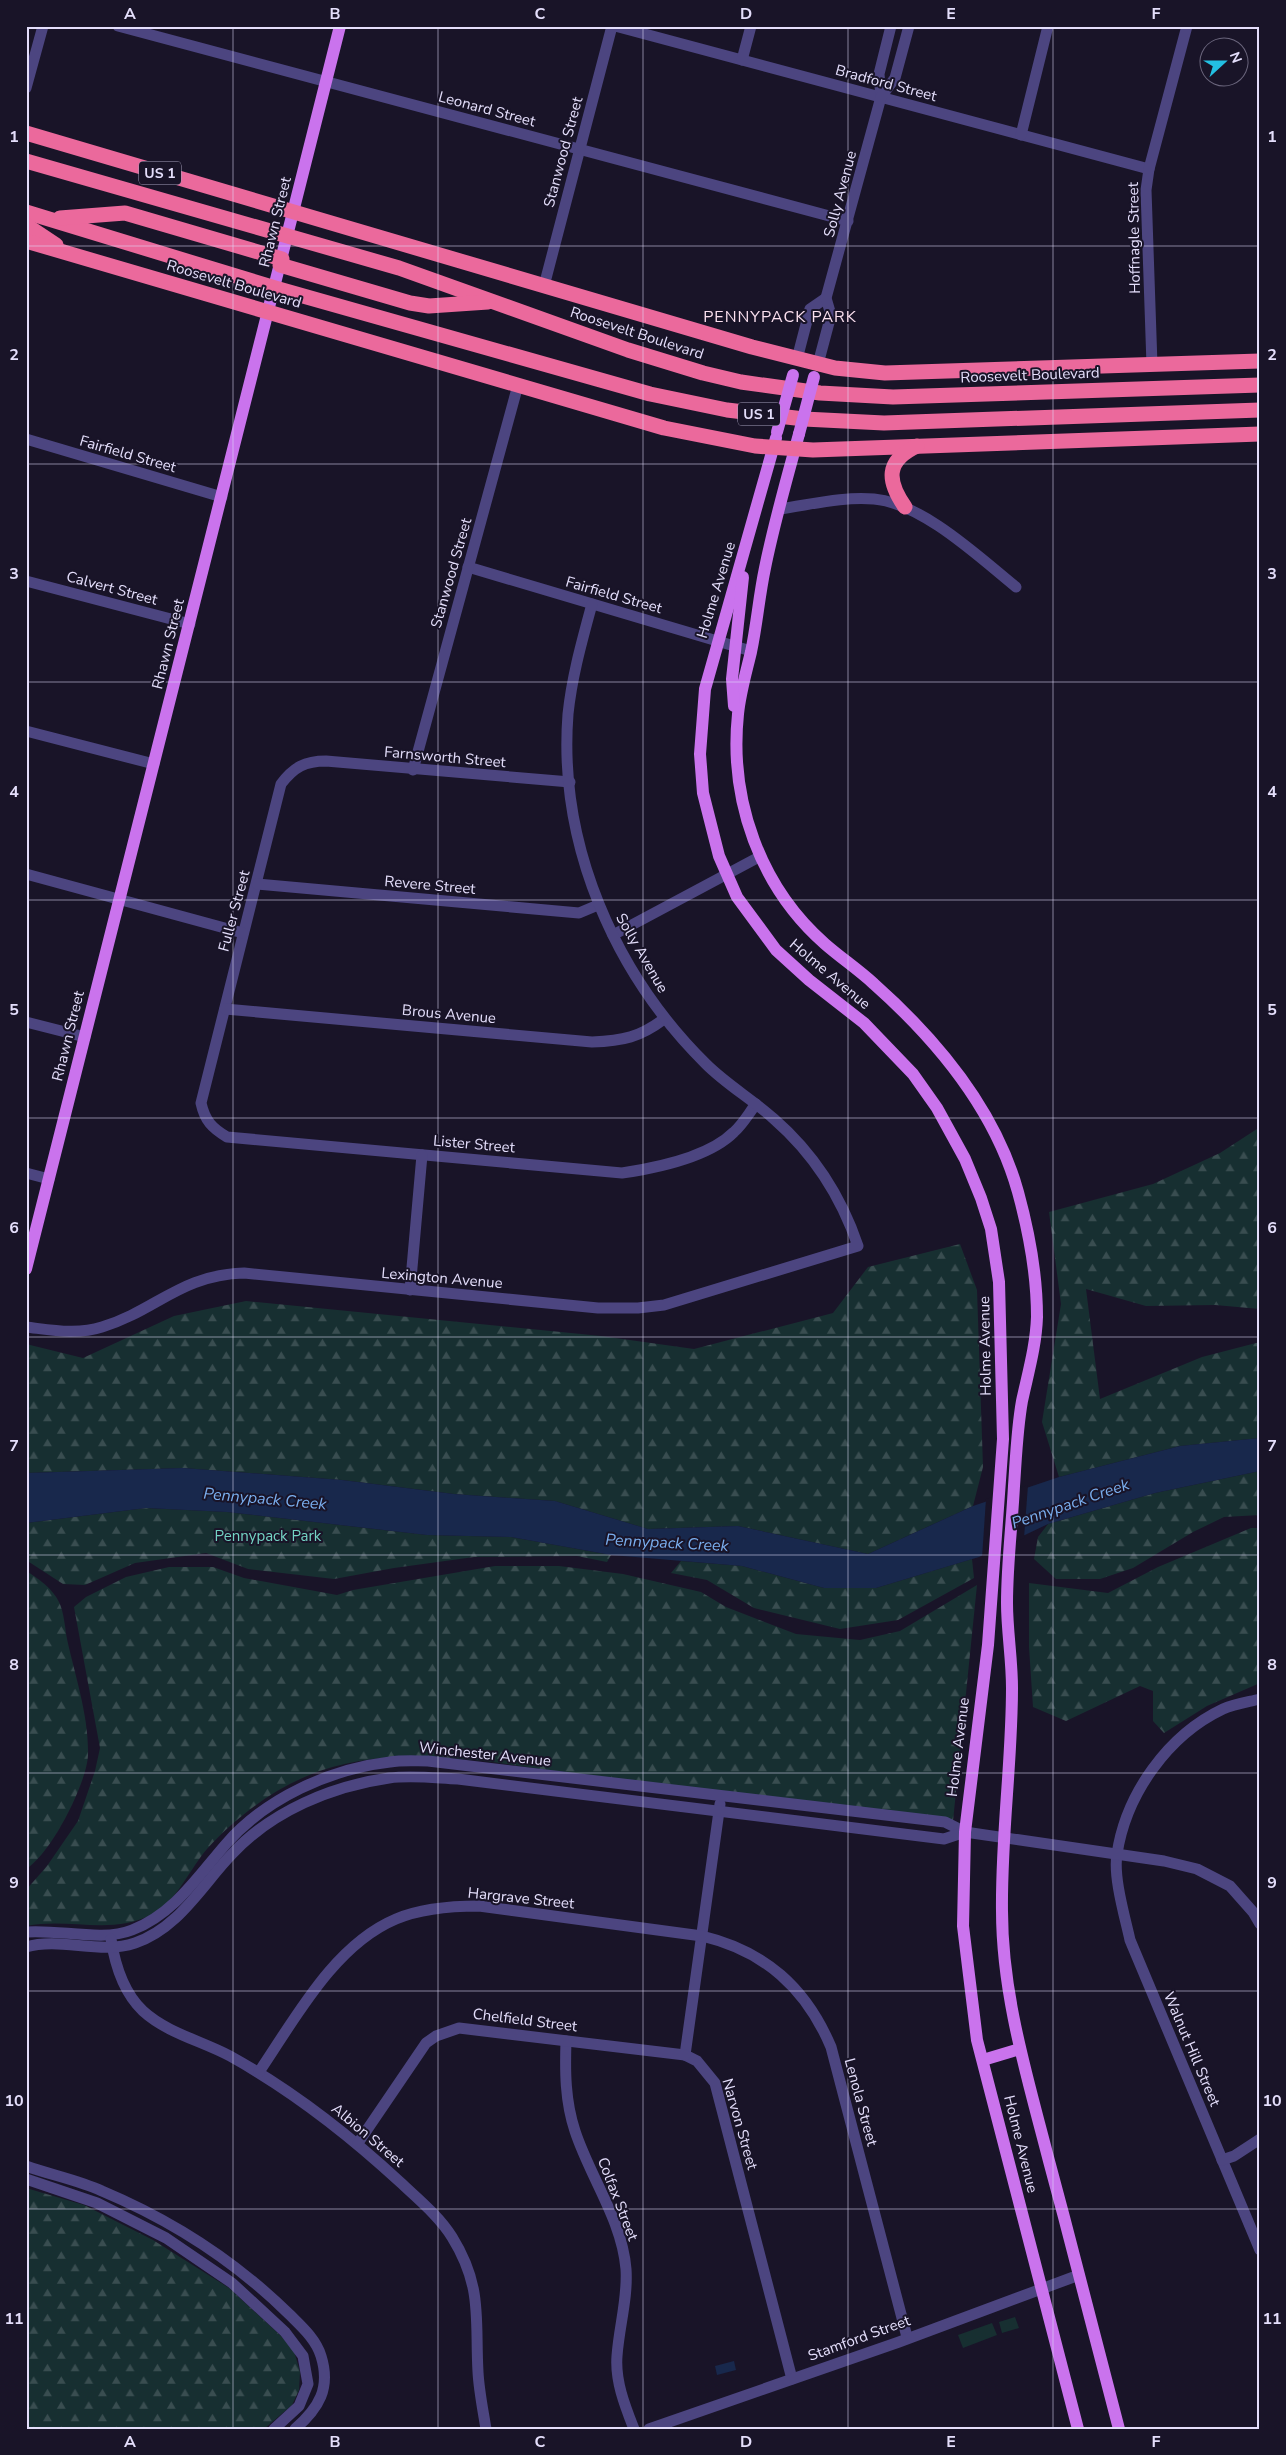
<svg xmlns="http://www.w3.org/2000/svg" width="1286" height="2455" viewBox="0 0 1286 2455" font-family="'Nunito Sans',sans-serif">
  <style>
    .green { fill: #172f31 }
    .forest { fill: url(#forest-firs) }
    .water { fill: #18284c }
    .pier { fill: #191428 }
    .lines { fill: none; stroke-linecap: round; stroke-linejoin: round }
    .minor { stroke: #4c4580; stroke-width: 11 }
    .major { stroke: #ca73ed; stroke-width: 12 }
    .highway { stroke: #eb699c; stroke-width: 15 }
    .major-bridge { stroke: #ca73ed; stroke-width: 12 }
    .grid { fill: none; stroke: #e4defb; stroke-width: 1; stroke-opacity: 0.55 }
    .labels { text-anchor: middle; stroke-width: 4; stroke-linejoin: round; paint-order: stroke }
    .shield { fill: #191428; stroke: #a7a1bc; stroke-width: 1 }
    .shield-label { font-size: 14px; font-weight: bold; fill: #e4defb }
    .street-label { font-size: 15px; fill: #e4defb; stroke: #191428 }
    .park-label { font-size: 15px; fill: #73d3c3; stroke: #191428 }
    .neighbourhood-label { font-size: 16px; letter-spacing: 1px; fill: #fbe0ef; stroke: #191428 }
    .water-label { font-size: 16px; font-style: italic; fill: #7aaeee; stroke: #191428 }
    .neatline { fill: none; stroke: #e4defb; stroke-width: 2 }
    .grid-label { font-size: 16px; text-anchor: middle; font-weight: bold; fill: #e4defb }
  </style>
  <defs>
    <pattern id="forest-firs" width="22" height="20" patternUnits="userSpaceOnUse" patternTransform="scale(1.25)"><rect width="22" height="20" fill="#172f31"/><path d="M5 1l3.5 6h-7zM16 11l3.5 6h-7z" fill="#394d50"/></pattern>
  </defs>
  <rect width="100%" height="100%" fill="#191428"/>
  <g class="green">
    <polygon points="1015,2317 1019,2328 1002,2333 999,2322"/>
    <polygon points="992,2323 997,2335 963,2348 958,2335"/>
  </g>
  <g class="forest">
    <polygon points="1260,1127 1260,1309 1215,1305 1146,1306 1086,1289 1100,1399 1202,1357 1260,1342 1260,1438 1180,1446 1059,1477 1042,1422 1061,1304 1049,1212 1153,1184 1220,1153"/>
    <polygon points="960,1244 977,1290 983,1467 973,1506 868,1554 738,1526 648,1529 555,1501 454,1494 342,1480 183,1468 26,1473 26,1344 83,1358 174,1316 246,1301 601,1336 694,1349 833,1313 868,1267"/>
    <polygon points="1260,1471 1260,1515 1224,1517 1193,1532 1133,1568 1100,1579 1056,1579 1034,1559 1038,1537 1048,1524 1155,1493"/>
    <polygon points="146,1508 227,1512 427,1535 511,1537 611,1555 607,1562 577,1556 474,1557 394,1568 334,1579 248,1569 206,1553 135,1563 85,1585 63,1584 26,1560 26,1523"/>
    <polygon points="1251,1528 1260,1528 1260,1683 1207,1706 1164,1733 1153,1721 1153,1691 1140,1686 1066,1721 1033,1707 1029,1647 1029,1583 1108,1593 1158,1567"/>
    <polygon points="972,1559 974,1578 898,1620 840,1629 754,1608 707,1580 671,1573 681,1561 742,1566 824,1588 876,1588"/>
    <path d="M495 1566H559L623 1574 701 1592 726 1607 796 1634 860 1640 900 1631 977 1585 953 1821C843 1807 732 1794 622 1781 524 1769 400 1736 307 1776 269 1792 234 1819 207 1849 191 1867 176 1902 153 1914 110 1936 70 1917 26 1926V1890L47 1866 78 1821 95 1771 100 1748 74 1607 86 1597 126 1577 169 1567H213L244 1578 337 1595 353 1590Z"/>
    <path d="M26 1571C38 1578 53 1589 59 1602 64 1612 65 1628 67 1639 75 1676 89 1716 88 1755 87 1783 51 1854 26 1869Z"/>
    <polygon points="26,2188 84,2205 153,2240 229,2288 281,2336 294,2351 300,2372 299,2390 292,2405 264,2429 26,2429"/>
  </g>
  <g class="water">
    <polygon points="1260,1438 1260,1471 1155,1493 1048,1524 979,1557 876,1588 824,1588 742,1566 611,1555 511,1537 427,1535 227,1512 146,1508 26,1523 26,1473 183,1468 342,1480 454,1494 555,1501 648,1529 738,1526 868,1554 973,1506 1059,1477 1180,1446"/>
    <polygon points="734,2361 736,2370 717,2375 715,2366"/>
  </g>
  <polygon class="pier" points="1028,1485 1024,1538 982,1558 986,1499"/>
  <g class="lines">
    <g class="minor">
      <polyline points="118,26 848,221"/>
      <polyline points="615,26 1149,169"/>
      <polyline points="742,60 751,26"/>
      <polyline points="26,88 43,26"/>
      <polyline points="881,97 879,74 891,26"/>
      <polyline points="1021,135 1048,26"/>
      <polyline points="544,286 612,26"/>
      <polyline points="797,359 810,309 826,298"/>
      <polyline points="818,364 831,315 826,298 881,97 895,78 909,26"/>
      <polyline points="1152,365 1146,190 1149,169 1187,26"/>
      <polyline points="26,439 222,497"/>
      <path d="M779 509C809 505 844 496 874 499 922 503 979 557 1016 587"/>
      <polyline points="468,567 751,651"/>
      <polyline points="26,581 190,624"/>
      <polyline points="26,731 154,764"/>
      <polyline points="413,770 518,385"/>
      <path d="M570 782 326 761C305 761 294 767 281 784L201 1103C205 1121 212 1128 227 1137L622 1173C656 1168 709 1157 734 1132 743 1124 749 1113 756 1104"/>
      <polyline points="26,874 243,933"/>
      <polyline points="257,884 579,913 598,905"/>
      <polyline points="613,935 759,857"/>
      <path d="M225 1009 592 1042C623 1041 640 1037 664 1019"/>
      <polyline points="26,1022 85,1037"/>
      <polyline points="26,1173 49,1179"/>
      <polyline points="410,1290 422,1155"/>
      <path d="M26 1327C52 1330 77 1335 102 1327 157 1310 180 1275 244 1273L598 1308H638L664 1305 858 1246C841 1196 813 1153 774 1119 752 1099 727 1085 706 1064 615 974 558 845 568 714 572 676 582 641 592 604"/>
      <path d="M1260 1699C1248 1702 1234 1704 1223 1709 1168 1735 1126 1794 1117 1854 1113 1877 1125 1917 1130 1940L1260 2250"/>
      <polyline points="720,1804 685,2055 697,2061 715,2083 792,2379"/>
      <path d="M26 1932C59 1929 102 1942 132 1930 174 1914 198 1876 226 1844 266 1798 330 1769 390 1762 402 1760 415 1761 428 1761L945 1822 965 1832 1164 1861 1197 1869 1230 1886 1253 1912 1260 1924"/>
      <path d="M111 1939C115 1965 123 1992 143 2011 167 2033 202 2041 230 2056 293 2091 348 2134 400 2182 418 2199 439 2216 452 2237 483 2287 475 2319 478 2372 479 2391 483 2410 486 2429"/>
      <path d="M26 1947C61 1937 100 1955 135 1943 179 1928 202 1885 232 1854 272 1811 332 1786 389 1778 412 1775 435 1778 458 1779L944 1839 965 1832"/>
      <path d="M566 2041C565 2071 565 2101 575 2131 590 2177 622 2220 626 2269 628 2298 619 2327 617 2356 615 2381 625 2406 634 2429"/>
      <path d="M259 2072C295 2019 334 1945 396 1919 422 1908 451 1906 479 1906L702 1936C765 1951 806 1988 831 2047L907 2337"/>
      <polyline points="358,2143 426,2043 436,2036 459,2028 685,2055"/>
      <polyline points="1222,2160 1234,2156 1260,2139"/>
      <path d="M26 2166C51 2175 78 2180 102 2191 171 2220 236 2262 289 2314 301 2326 316 2339 321 2356 331 2388 319 2408 295 2429"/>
      <polyline points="26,2179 97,2203 166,2238 232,2283 285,2332 303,2356 308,2384 299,2406 274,2429"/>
      <polyline points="649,2429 899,2342 1079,2275"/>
    </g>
    <g class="major">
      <path d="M799 434C787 478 774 523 765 568 759 596 757 624 751 652 746 673 740 693 738 714 729 800 760 887 825 944 841 958 859 970 874 984 937 1040 995 1109 1018 1192 1029 1232 1037 1275 1037 1317 1036 1346 1028 1373 1022 1401 1017 1429 1016 1458 1014 1486 1012 1525 1007 1564 1007 1603 1007 1631 1012 1659 1012 1688 1012 1762 1001 1836 1002 1911 1002 1996 1028 2079 1049 2161 1073 2250 1096 2339 1119 2429"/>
      <polyline points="776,438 705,689 700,754 703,793 719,856 737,897 776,950 809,980 864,1023 913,1074 937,1108 965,1159 981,1198 991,1229 999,1282 1003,1439 988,1645 965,1832 963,1926 977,2040 1078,2429"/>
      <polyline points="734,706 732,679 743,577"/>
      <polyline points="26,1269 340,26"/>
      <polyline points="983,2060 1020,2049"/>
    </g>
    <g class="highway">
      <polyline points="26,133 752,347 835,368 885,373 1260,361"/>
      <polyline points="26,161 399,268 628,350 703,373 741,382 820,393 893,397 1260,385"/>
      <polyline points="26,212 275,288 650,394 727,410 804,419 884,423 1260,410"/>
      <polyline points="60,218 125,213 282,259"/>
      <polyline points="26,225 56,245"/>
      <polyline points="26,241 664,428 755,446 813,450 1260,434"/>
      <polyline points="280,265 410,303 429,306 488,302"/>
      <path d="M905 507C887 481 885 461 917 446"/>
    </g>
    <g class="major-bridge">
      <polyline points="777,432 793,375"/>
      <polyline points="799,434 814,377"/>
    </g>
  </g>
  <path class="grid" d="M233 26V2429M438 26V2429M643 26V2429M848 26V2429M1053 26V2429M26 246H1260M26 464H1260M26 682H1260M26 900H1260M26 1118H1260M26 1337H1260M26 1555H1260M26 1773H1260M26 1991H1260M26 2209H1260"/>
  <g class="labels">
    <g class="shield">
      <rect x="139" y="161.5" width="42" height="23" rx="4"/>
      <rect x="738" y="402.5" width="42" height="23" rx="4"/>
    </g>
    <g class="shield-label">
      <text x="160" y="178">US 1</text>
      <text x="759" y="419">US 1</text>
    </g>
    <g class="street-label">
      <text transform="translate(886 83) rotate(15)" y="5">Bradford Street</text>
      <text transform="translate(487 109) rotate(15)" y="5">Leonard Street</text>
      <text transform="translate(563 152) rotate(-75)" y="5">Stanwood Street</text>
      <text transform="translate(840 194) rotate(-75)" y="5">Solly Avenue</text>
      <text transform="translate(275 222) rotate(-76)" y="5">Rhawn Street</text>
      <text transform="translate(1134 238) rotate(-91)" y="5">Hoffnagle Street</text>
      <text transform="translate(234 284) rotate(16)" y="5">Roosevelt Boulevard</text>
      <text transform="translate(637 333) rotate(18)" y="5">Roosevelt Boulevard</text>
      <text transform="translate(1030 375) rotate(-2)" y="5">Roosevelt Boulevard</text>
      <text transform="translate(128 454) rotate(16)" y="5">Fairfield Street</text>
      <text transform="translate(451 573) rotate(-74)" y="5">Stanwood Street</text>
      <text transform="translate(112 588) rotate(15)" y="5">Calvert Street</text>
      <text transform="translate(716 590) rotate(-73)" y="5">Holme Avenue</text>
      <text transform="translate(614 595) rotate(16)" y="5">Fairfield Street</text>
      <text transform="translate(168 644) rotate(-76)" y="5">Rhawn Street</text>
      <text transform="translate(445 757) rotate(5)" y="5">Farnsworth Street</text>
      <text transform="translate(430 885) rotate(5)" y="5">Revere Street</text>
      <text transform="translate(234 911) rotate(-75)" y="5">Fuller Street</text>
      <text transform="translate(642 953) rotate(60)" y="5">Solly Avenue</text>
      <text transform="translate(830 974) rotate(40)" y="5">Holme Avenue</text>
      <text transform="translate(449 1014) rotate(5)" y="5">Brous Avenue</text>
      <text transform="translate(68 1036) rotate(-76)" y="5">Rhawn Street</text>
      <text transform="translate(474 1144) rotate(5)" y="5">Lister Street</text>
      <text transform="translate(442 1278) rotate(5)" y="5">Lexington Avenue</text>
      <text transform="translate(985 1346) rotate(-91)" y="5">Holme Avenue</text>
      <text transform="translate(958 1747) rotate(-83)" y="5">Holme Avenue</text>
      <text transform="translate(485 1754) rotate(6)" y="5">Winchester Avenue</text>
      <text transform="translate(521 1898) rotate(6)" y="5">Hargrave Street</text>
      <text transform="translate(525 2020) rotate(7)" y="5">Chelfield Street</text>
      <text transform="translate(1192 2049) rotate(67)" y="5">Walnut Hill Street</text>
      <text transform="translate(861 2102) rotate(75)" y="5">Lenola Street</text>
      <text transform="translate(740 2124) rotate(74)" y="5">Narvon Street</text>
      <text transform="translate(368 2135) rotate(40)" y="5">Albion Street</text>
      <text transform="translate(1021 2144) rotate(76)" y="5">Holme Avenue</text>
      <text transform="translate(618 2199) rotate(69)" y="5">Colfax Street</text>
      <text transform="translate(859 2338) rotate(-20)" y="5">Stamford Street</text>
    </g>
    <g class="park-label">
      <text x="268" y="1541">Pennypack Park</text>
    </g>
    <g class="neighbourhood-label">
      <text x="780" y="322">PENNYPACK PARK</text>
    </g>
    <g class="water-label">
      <text transform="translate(265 1498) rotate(5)" y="6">Pennypack Creek</text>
      <text transform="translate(1070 1503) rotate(-19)" y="6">Pennypack Creek</text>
      <text transform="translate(667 1542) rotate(3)" y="6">Pennypack Creek</text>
    </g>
  </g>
  <rect width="1286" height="2455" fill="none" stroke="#191428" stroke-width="55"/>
  <g transform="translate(1224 62) rotate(69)"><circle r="24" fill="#191428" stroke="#6a657c"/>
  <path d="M0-4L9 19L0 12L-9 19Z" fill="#23bfe2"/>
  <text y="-8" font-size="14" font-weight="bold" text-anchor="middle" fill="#e4defb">N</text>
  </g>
  <rect x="28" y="28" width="1230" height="2400" class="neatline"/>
  <g class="grid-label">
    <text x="130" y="19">A</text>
    <text x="335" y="19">B</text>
    <text x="540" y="19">C</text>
    <text x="746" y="19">D</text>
    <text x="951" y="19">E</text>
    <text x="1156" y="19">F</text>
    <text x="14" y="142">1</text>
    <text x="1272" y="142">1</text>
    <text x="14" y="360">2</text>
    <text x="1272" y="360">2</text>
    <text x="14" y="579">3</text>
    <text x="1272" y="579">3</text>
    <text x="14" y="797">4</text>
    <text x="1272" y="797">4</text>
    <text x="14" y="1015">5</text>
    <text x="1272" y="1015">5</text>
    <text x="14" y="1233">6</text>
    <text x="1272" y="1233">6</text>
    <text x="14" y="1451">7</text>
    <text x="1272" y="1451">7</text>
    <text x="14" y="1670">8</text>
    <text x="1272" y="1670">8</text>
    <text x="14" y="1888">9</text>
    <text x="1272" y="1888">9</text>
    <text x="14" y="2106">10</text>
    <text x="1272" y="2106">10</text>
    <text x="14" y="2324">11</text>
    <text x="1272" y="2324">11</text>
    <text x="130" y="2447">A</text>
    <text x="335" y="2447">B</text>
    <text x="540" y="2447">C</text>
    <text x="746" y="2447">D</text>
    <text x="951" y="2447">E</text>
    <text x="1156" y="2447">F</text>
  </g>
</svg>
